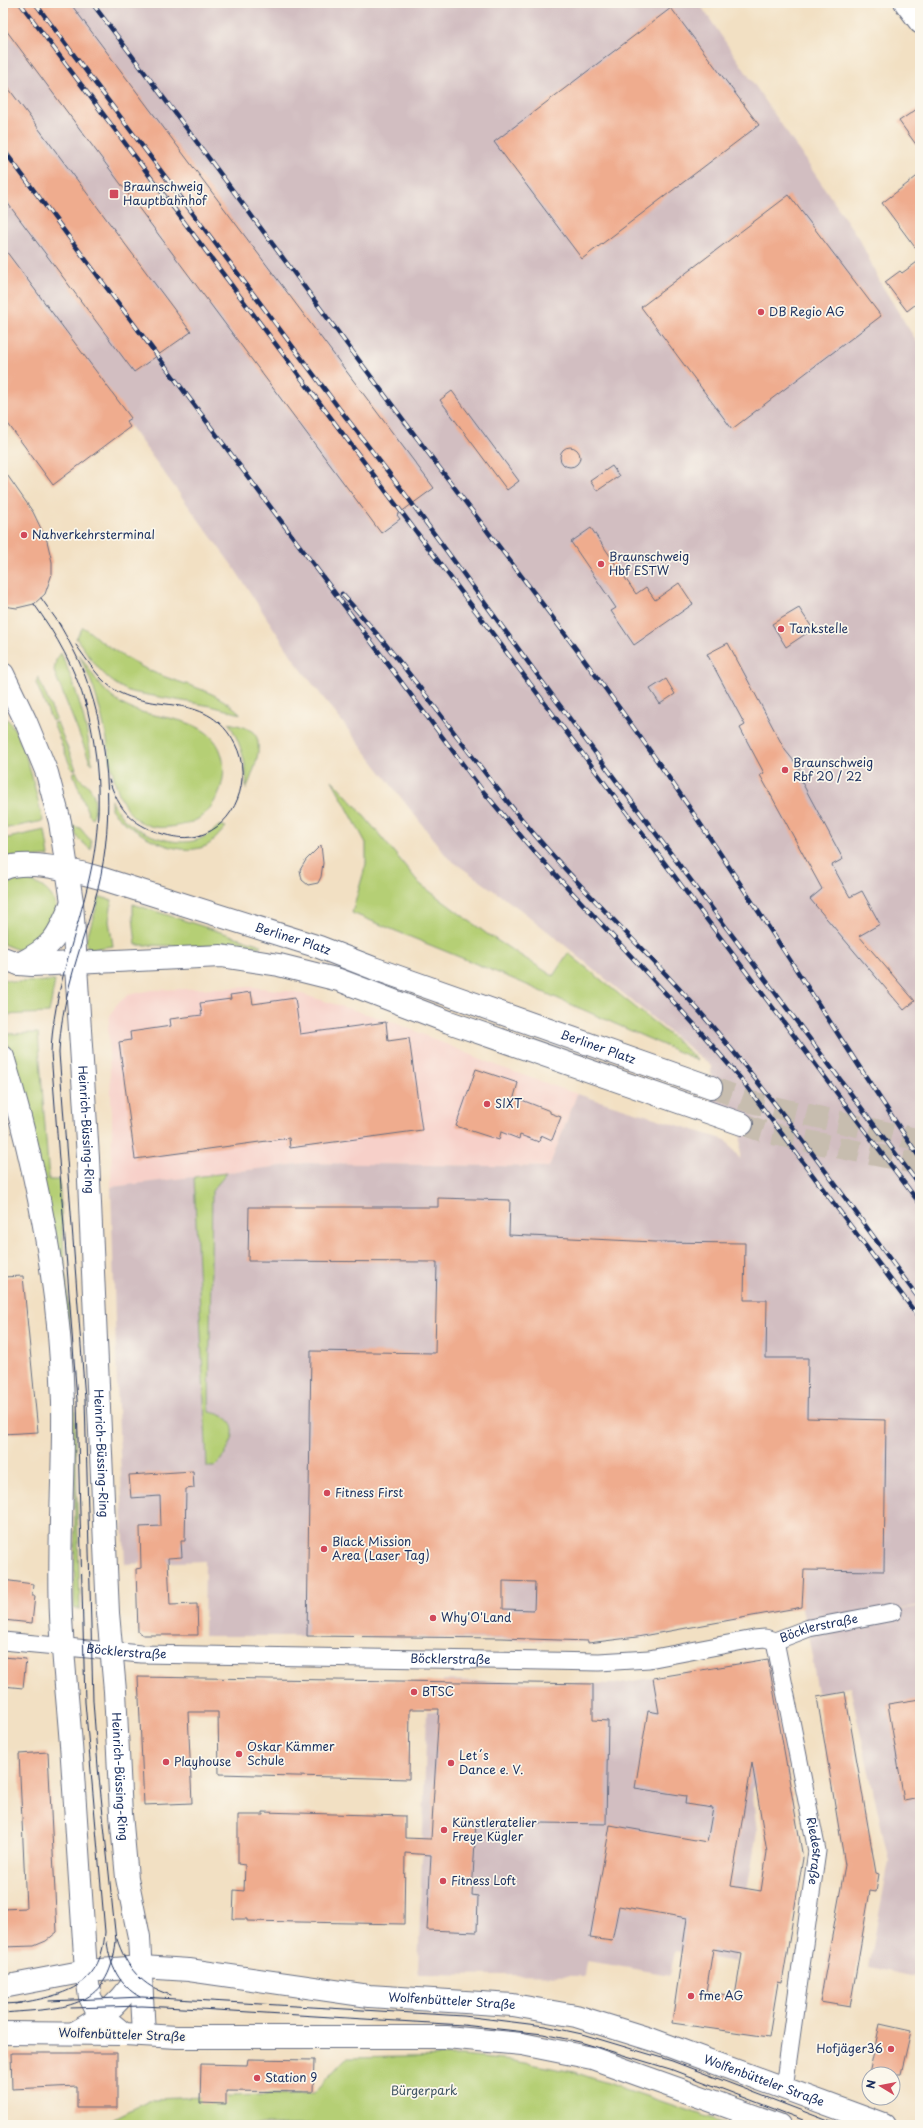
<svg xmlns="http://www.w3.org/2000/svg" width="923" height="2128" viewBox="0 0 923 2128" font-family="'Playpen Sans',sans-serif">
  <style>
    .built { fill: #f7d0c9 }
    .industrial { fill: #d2bec1 }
    .green { fill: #b5cf75; stroke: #687f6a }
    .building { fill: #efac8e; fill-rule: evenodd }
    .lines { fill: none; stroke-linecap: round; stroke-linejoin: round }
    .secondary-tunnel { stroke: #c7bdaf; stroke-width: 22; stroke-dasharray: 22 11; stroke-linecap: butt }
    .minor-casing { stroke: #666d81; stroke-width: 19 }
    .tertiary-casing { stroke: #666d81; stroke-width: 23 }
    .secondary-casing { stroke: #666d81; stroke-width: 24 }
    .primary-casing { stroke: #666d81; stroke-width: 24 }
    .minor { stroke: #fff; stroke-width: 17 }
    .tertiary { stroke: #fff; stroke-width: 21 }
    .secondary { stroke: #fff; stroke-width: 22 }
    .primary { stroke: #fff; stroke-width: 22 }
    .tram { stroke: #1b2f5e; stroke-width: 1 }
    .rail-casing { stroke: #1b2f5e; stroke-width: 4.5 }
    .rail { stroke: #fbf7ec; stroke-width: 3; stroke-dasharray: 9; stroke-linecap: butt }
    .poi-dot { fill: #d1495b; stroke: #fbf7ec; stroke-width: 1.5 }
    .labels { text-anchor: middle; stroke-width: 3.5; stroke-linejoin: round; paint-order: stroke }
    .poi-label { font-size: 12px; fill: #1b2f5e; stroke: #fbf7ec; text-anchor: start }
    .street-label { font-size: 12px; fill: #1b2f5e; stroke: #fbf7ec }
    .park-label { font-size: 12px; fill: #425764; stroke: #fbf7ec }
  </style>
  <rect width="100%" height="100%" fill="#fbf7ec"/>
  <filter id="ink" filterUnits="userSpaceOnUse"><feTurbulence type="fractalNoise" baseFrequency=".025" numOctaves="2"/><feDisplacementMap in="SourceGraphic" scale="8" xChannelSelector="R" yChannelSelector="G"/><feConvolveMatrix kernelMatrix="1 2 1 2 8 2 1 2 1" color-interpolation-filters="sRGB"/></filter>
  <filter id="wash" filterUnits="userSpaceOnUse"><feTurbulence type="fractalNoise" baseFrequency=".012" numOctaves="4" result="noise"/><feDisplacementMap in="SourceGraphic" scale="16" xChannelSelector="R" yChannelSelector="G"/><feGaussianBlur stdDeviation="0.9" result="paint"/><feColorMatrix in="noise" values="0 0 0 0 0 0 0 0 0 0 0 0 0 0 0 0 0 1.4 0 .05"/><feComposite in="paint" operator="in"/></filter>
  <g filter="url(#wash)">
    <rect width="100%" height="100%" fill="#f2e0c3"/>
    <polygon class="built" points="253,987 295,992 393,1022 503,1068 577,1094 549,1167 306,1163 111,1187 112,1119 108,1029 110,1016 116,1005 128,995 151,990"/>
    <g class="industrial">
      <polygon points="3,3 699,3 861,242 881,284 920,347 920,1605 807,1627 801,1607 641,1637 600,1642 320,1636 204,1636 205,1561 125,1564 117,1387 111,1187 306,1163 549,1167 577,1094 726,1140 740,1159 742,1113 711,1103 711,1066 556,938 521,910 448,858 297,664 234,568 126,421 131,418 3,247"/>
      <polygon points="920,1606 920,1978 869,1967 889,1861 850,1687 818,1693 807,1628"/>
      <polygon points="769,1659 790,1780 752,1787 757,1832 735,1962 675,1951 670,1975 587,1961 585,1976 418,1974 427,1711 442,1711 443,1680 614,1684"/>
    </g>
    <g class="green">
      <path d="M83 627C88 630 93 635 98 639 112 649 128 660 144 668 180 686 210 685 241 714L211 706 131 692C105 682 92 660 76 638Z"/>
      <path d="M61 653C77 689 87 724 92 763L91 764 54 671 56 660Z"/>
      <path d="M79 654C90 670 101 690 117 701 143 720 181 713 207 733 235 755 225 801 198 819 189 824 179 826 169 827 119 833 113 776 107 740 104 726 101 712 97 699 93 683 85 669 79 654Z"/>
      <polygon points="38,677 56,719 52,721 36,683"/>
      <path d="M3 716C23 727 37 798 43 821L3 829Z"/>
      <polygon points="57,722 76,769 72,770 53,723"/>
      <path d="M229 723C236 725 244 726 250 730 268 739 252 776 246 789 248 765 241 744 229 723Z"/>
      <path d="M76 771C80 782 84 780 90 788 96 795 96 812 92 819L88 813 73 773Z"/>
      <polygon points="332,780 355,805 420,884 487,934 553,976 568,953 677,1041 697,1060 518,981 352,913 366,864 366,843"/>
      <path d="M111 800C115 806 118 813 123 818 138 834 175 847 197 840 206 837 213 831 220 825L226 827C220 833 214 842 206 846 176 859 130 832 111 809Z"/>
      <polygon points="70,825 80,828 91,841 91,850 78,838"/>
      <polygon points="45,830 49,856 3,860 3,839"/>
      <path d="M25 880C47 885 59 899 57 921L30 950H18L3 944V886L14 881Z"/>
      <polygon points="100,897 112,900 109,921 113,946 92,949 87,947 86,940"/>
      <polygon points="133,904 261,945 260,947 136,945 133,916"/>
      <polygon points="3,979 15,982 55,981 49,1013 3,1015"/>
      <polygon points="38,1033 49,1180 59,1180 74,1391 80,1609 74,1609 75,1494 70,1388 20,1087 4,1034"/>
      <path d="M227 1173 212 1191 209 1412C248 1418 232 1447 215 1467H207L194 1177Z"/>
      <polygon points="462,2056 513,2061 574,2072 732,2125 100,2125 153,2099 314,2093 347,2058"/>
    </g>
    <g id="blocks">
      <g class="building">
        <polygon points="3,3 70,3 434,488 397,515 400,519 381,533 3,26"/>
        <polygon points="671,8 759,125 582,259 494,142"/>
        <polygon points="3,81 191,332 134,372 3,197"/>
        <polygon points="920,107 920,150 899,121"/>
        <polygon points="920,174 920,254 882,203"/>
        <polygon points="789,195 881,316 732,429 641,307"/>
        <polygon points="3,247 131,418 126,421 130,427 53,485 3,417"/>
        <polygon points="920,260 920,301 907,311 885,282 900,271 902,273"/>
        <polygon points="452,391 519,481 507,490 440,400"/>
        <circle cx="570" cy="457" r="10"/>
        <polygon points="612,466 619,476 597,491 590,481"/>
        <polygon points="3,469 33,512 47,541 52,562 52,574 45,594 34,604 17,608 3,606"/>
        <polygon points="591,528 636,594 646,587 655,600 679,583 693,604 634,645 611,611 616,608 571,542"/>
        <polygon points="799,608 813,629 786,647 772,624"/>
        <polygon points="728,643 785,750 798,766 801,774 798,775 843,859 832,865 850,897 862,891 880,924 859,936 915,1001 904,1010 810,899 822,889 760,775 764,773 740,728 745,725 707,654"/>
        <polygon points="666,679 675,694 660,704 650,689"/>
        <polygon points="321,845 323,863 321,877 318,883 308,885 302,880 300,870 306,860"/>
        <polygon points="251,992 253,1004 295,998 300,1034 386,1022 388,1041 409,1038 422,1130 290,1148 289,1138 135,1159 119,1042 131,1040 130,1032 171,1026 170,1019 202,1015 200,1003 231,999 230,995"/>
        <polygon points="476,1069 518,1083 514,1097 550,1111 550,1113 561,1117 552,1140 541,1135 539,1142 520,1135 519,1139 501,1132 499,1140 456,1126"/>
        <path d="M438 1198 510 1200 509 1235 654 1242 745 1243 744 1300H767L766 1358H808L807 1418 886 1420 884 1571 804 1570 802 1607 637 1637 588 1643V1641L501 1638 307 1636 311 1351 435 1353 437 1262 248 1261 249 1207H438ZM503 1581 535 1582 534 1610 503 1609Z"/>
        <polygon points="23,1276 38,1432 3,1434 3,1277"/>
        <polygon points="193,1471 194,1488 186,1489 185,1541 181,1541 182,1557 168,1558 170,1605 197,1604 198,1635 143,1635 138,1632 136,1569 141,1568 140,1527 161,1526 160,1496 131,1498 129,1475"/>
        <polygon points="3,1580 33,1584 32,1596 35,1596 32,1623 3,1620"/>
        <polygon points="3,1657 26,1659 23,1688 3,1686"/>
        <path d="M768 1659 803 1858 782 1983 778 1982 769 2037 672 2023 687 1918 619 1906 612 1941 590 1938 610 1825 707 1842 713 1808 685 1804 686 1796 635 1788 648 1711 659 1713 653 1678ZM752 1763 767 1852 761 1891 731 1886ZM713 1949 742 1954 735 1996 706 1992Z"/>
        <polygon points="138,1677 593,1684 593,1720 608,1721 606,1824 476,1822 472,1895 478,1896 477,1932 427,1930 431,1855 405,1853 404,1924 247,1921 247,1919 233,1919 234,1890 244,1891 245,1865 238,1864 238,1815 263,1815 263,1812 405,1816 405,1838 431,1839 439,1709 410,1709 409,1779 219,1774 218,1712 188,1712 192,1803 144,1805"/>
        <polygon points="845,1692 876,1873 879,1874 876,1892 870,1891 850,2007 820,2002 845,1865 817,1697"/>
        <polygon points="920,1699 920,1798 904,1801 888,1704"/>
        <polygon points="48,1752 57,1932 46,1941 34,1946 3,1947 3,1909 26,1908 19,1754"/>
        <polygon points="880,2024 911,2031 901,2074 869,2074"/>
        <polygon points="11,2053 117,2053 117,2108 77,2108 77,2086 12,2089"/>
        <polygon points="248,2059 314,2060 313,2092 226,2091 226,2104 200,2103 201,2064 247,2065"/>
      </g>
    </g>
  </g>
  <g filter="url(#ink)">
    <use href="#blocks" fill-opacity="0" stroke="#666d81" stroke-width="1"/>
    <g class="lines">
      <g class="secondary-tunnel">
        <polyline points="711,1087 751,1102 920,1140"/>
        <polyline points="742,1124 768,1133 920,1164"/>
      </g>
      <defs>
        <g id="minor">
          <path id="s1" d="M3 1641 141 1654 599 1662 649 1659 754 1639 765 1638 775 1641 809 1628 893 1612"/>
          <path id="s2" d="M775 1641 817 1851 784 2088"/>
        </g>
        <polyline id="tertiary" points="905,3 920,23"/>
        <g id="secondary">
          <path id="s3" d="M3 869C27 858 75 871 100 878L319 947 373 968 711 1087"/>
          <polyline points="3,958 19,964 32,965 221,956 279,965 339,980 449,1022 742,1124"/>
          <path d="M19 964C53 947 58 937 72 902"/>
          <path d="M3 1987 86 1971 142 1967C127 1998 104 2017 74 2033"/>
          <polyline points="3,2033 124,2034"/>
        </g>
        <g id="primary">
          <path id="s4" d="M3 674 26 722 47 773 60 822 72 902 88 1158 108 1613 115 1691 121 1814 127 1878 139 1937 144 2035"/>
          <path d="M3 1057C37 1170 60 1284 63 1403 64 1474 58 1545 61 1616 63 1663 69 1711 72 1759 77 1830 81 1901 86 1971L90 1997 95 2007 102 2016 124 2034 177 2037H446L522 2044 592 2058 779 2125"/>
          <path id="s5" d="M142 1967 189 1970 369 1996 513 2005 576 2016 653 2040 884 2125"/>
        </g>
      </defs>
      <use href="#minor" class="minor-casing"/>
      <use href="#tertiary" class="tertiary-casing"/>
      <use href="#secondary" class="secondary-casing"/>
      <use href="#primary" class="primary-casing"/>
      <use href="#minor" class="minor"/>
      <use href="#tertiary" class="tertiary"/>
      <use href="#secondary" class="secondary"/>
      <use href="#primary" class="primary"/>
      <g class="tram">
        <polyline points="41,598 61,626"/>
        <path d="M34 604C57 636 75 668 86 706"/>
        <path d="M76 645C88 661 100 682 118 692 159 713 208 692 235 744 253 778 236 826 198 836 182 840 167 836 151 830"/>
        <path d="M109 780C117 803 126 819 149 829"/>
        <path d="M117 1939C126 1967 142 1987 171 1995"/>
        <path d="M107 1942C110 1966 119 1985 140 1997"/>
        <polyline points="49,2001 142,1997 464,2016 545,2026 582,2034 672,2061 839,2125"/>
        <polyline points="3,2004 21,2003"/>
        <path d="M15 2004C63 1995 101 1989 105 1932L85 1702 77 1400 51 1053C53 991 77 935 90 875 103 817 100 757 85 700"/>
        <polyline points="71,2008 142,2006 183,2008 463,2025 543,2034 580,2042 670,2069 816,2125"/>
        <path d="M3 2013C61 2008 109 2012 116 1941L98 1767 93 1701 85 1399 59 1053C61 1000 79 953 94 903 115 831 112 746 85 676 78 657 68 639 58 622"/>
      </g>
      <defs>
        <g id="rail">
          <polyline points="20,3 920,1204"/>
          <polyline points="35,3 338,407 405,494 555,699 920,1186"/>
          <path d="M92 3C202 147 308 293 417 438 504 554 594 669 676 788 760 910 837 1036 920 1158"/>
          <polyline points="3,149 482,790 531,848 693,1023 741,1079 920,1319"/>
          <path d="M342 594C414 672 471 761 540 841 591 900 649 953 700 1012 779 1103 848 1203 920 1300"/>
        </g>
      </defs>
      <use href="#rail" class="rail-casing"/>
      <use href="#rail" class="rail"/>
    </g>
  </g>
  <g class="poi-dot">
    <rect x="109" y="189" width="10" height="10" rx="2"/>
    <circle cx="761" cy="312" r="4"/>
    <circle cx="24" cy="535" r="4"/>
    <circle cx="601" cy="564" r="4"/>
    <circle cx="781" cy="629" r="4"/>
    <circle cx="785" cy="770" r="4"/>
    <circle cx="487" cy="1104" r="4"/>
    <circle cx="327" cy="1493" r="4"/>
    <circle cx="324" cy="1549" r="4"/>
    <circle cx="433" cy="1618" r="4"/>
    <circle cx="414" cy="1692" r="4"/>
    <circle cx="239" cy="1754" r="4"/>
    <circle cx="166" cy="1762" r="4"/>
    <circle cx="451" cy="1763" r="4"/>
    <circle cx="444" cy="1830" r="4"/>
    <circle cx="443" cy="1881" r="4"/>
    <circle cx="691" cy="1996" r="4"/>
    <circle cx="891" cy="2049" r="4"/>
    <circle cx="257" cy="2078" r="4"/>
  </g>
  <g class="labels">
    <g class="poi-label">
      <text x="123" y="191">Braunschweig<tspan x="123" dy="14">Hauptbahnhof</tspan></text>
      <text x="769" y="316">DB Regio AG</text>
      <text x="32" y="539">Nahverkehrsterminal</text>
      <text x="609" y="561">Braunschweig<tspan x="609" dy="14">Hbf ESTW</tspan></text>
      <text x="789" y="633">Tankstelle</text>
      <text x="793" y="767">Braunschweig<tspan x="793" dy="14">Rbf 20 / 22</tspan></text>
      <text x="495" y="1108">SIXT</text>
      <text x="335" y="1497">Fitness First</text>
      <text x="332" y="1546">Black Mission<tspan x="332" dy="14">Area (Laser Tag)</tspan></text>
      <text x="441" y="1622">Why'O'Land</text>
      <text x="422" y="1696">BTSC</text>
      <text x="247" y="1751">Oskar Kämmer<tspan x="247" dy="14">Schule</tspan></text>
      <text x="459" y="1760">Let´s<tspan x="459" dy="14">Dance e. V.</tspan></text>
      <text x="174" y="1766">Playhouse</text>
      <text x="452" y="1827">Künstleratelier<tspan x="452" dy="14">Freye Kügler</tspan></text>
      <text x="451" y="1885">Fitness Loft</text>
      <text x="699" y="2000">fme AG</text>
      <text x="883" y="2053" text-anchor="end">Hofjäger36</text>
      <text x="265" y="2082">Station 9</text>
    </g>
    <g class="street-label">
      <text dy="4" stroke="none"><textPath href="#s3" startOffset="301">Berliner Platz</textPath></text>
      <text dy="4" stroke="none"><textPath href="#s3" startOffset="625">Berliner Platz</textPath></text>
      <text dy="4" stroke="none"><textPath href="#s4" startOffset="468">Heinrich-Büssing-Ring</textPath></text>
      <text dy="4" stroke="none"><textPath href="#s4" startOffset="792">Heinrich-Büssing-Ring</textPath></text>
      <text dy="4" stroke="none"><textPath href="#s1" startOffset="821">Böcklerstraße</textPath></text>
      <text dy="4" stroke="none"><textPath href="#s1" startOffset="124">Böcklerstraße</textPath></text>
      <text dy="4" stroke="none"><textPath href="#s1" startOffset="448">Böcklerstraße</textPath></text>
      <text dy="4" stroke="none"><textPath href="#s4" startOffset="1116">Heinrich-Büssing-Ring</textPath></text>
      <text dy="4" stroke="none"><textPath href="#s2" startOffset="214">Riedestraße</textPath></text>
      <text dy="4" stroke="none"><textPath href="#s5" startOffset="312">Wolfenbütteler Straße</textPath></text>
      <text transform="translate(122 2035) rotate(2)" y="4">Wolfenbütteler Straße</text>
      <text dy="4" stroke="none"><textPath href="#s5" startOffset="636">Wolfenbütteler Straße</textPath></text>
    </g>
    <g class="park-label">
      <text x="424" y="2095">Bürgerpark</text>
    </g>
  </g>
  <rect width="923" height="2128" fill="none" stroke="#fbf7ec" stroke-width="16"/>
  <g transform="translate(881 2086) rotate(280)"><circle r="19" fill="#fbf7ec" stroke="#a1a7b3"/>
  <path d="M0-3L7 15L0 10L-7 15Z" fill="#d1495b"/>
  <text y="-6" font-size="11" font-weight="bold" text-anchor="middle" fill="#1b2f5e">N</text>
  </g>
</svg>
